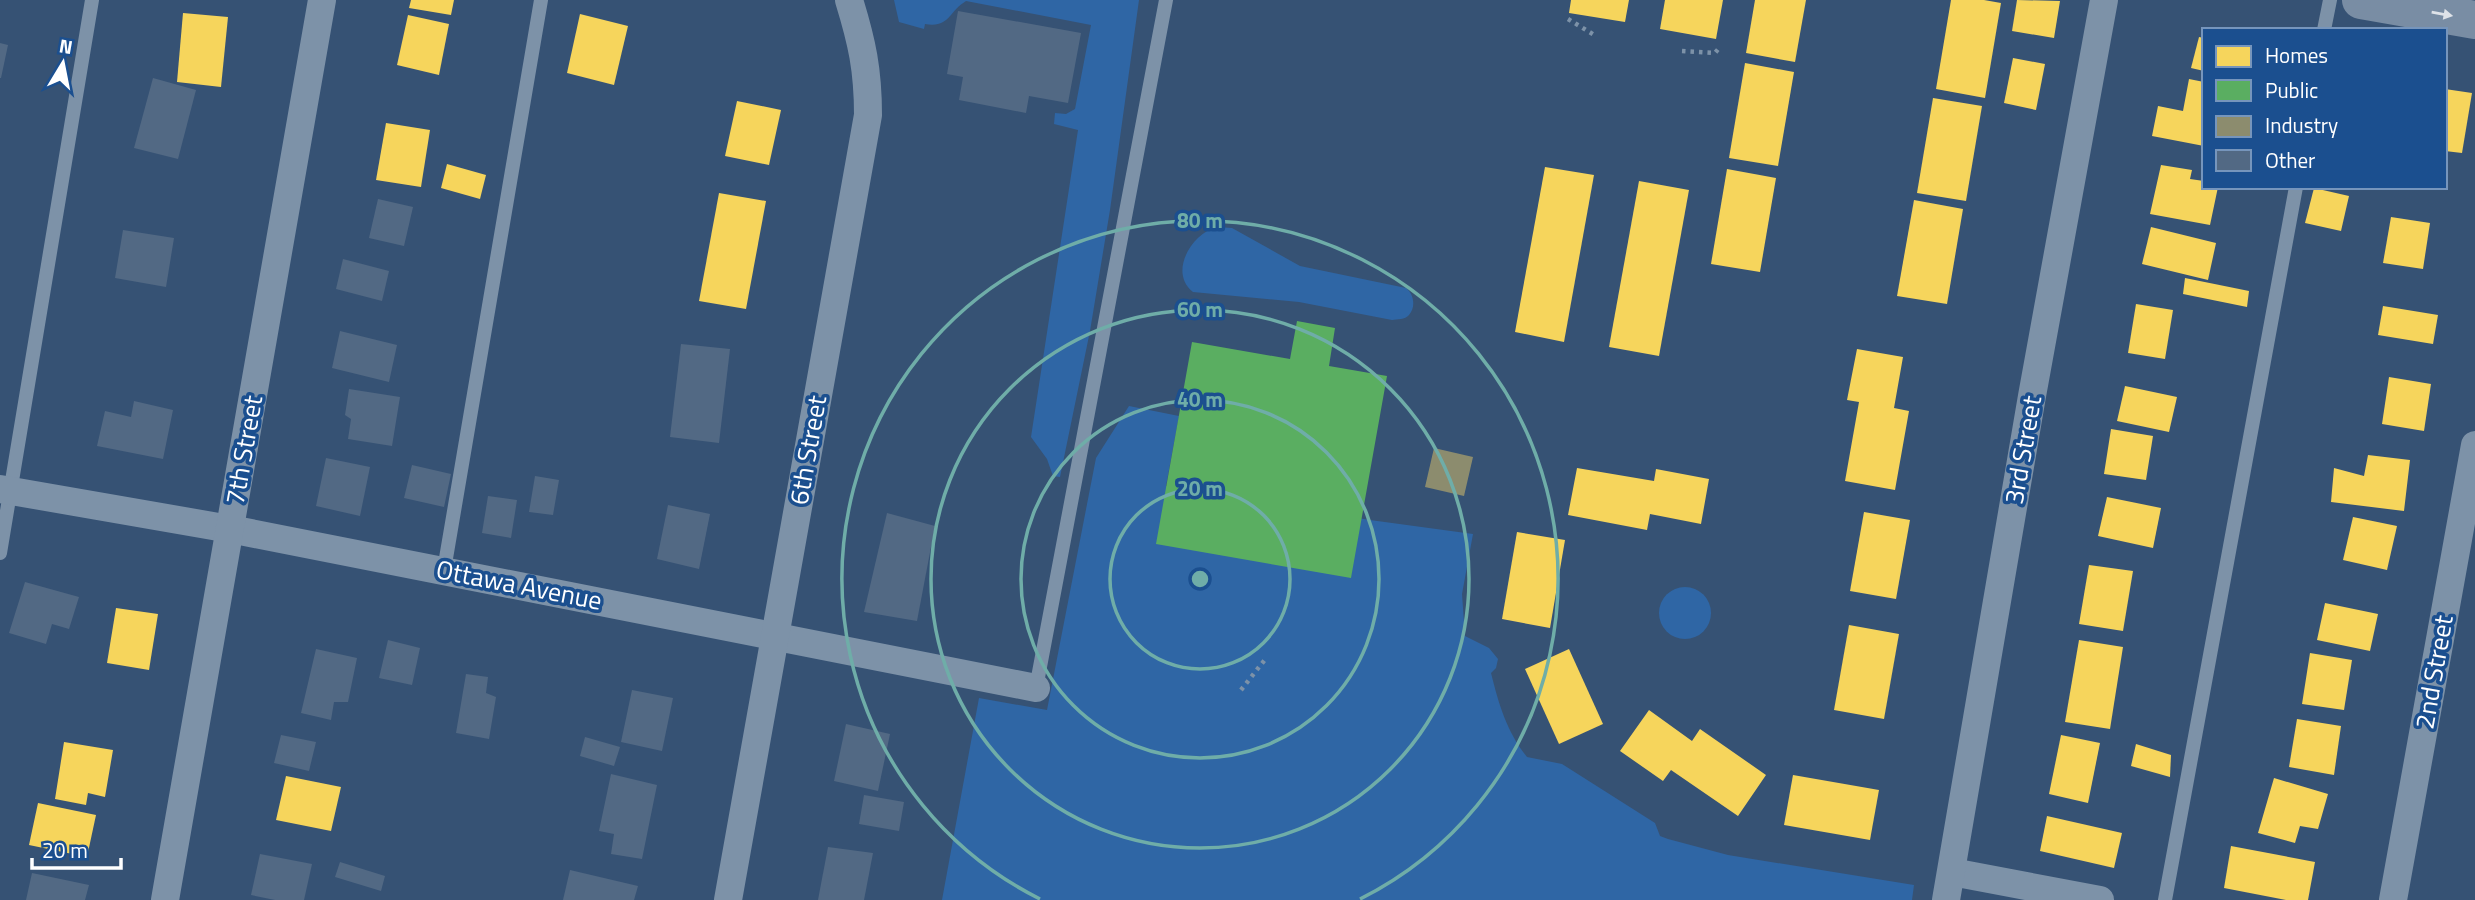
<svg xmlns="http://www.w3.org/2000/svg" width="2475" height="900" viewBox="0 0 2475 900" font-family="'Titillium Web',sans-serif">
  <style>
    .green { fill: #2f66a5 }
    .homes { fill: #f6d55c }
    .public { fill: #5aae61 }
    .industry { fill: #8c8c6e }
    .building { fill: #526984 }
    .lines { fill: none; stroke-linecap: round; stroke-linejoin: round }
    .path { stroke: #7d92a8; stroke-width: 4.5; stroke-dasharray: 3.5 5; stroke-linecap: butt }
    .lane { stroke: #7d92a8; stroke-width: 14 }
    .street { stroke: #7d92a8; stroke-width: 28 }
    .secondary { stroke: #798da4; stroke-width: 38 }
    .oneway { fill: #dee2e8 }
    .ring { fill: none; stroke: #6fada8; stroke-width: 3.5 }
    .labels { text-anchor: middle; stroke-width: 7; stroke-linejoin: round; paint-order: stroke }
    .street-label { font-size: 26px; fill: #fff; stroke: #1b4f8f }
    .centre { fill: #6fada8; stroke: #1b4f8f; stroke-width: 3.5 }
    .ring-label { font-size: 21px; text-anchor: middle; font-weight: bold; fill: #6fada8; stroke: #1b4f8f; stroke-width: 7; stroke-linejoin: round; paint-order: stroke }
  </style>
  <rect width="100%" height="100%" fill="#365274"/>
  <g class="green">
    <path d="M894 0H1139L1110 210 1090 331 1060 477 1053 476 1047 459 1031 437 1078 130 1054 124 1055 113 1066 114 1075 109 1091 25 966 1C948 12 950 28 925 24L924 29 899 22Z"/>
    <path d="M1216 227 1232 228 1300 266 1406 288C1414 294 1416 307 1409 315 1405 320 1397 319 1392 320L1299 302 1193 292C1168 272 1192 234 1216 227Z"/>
    <path d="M1129 406 1179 416 1166 486 1370 520 1473 534 1462 594 1465 636 1489 648 1498 659 1496 668 1491 673C1499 705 1507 732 1527 757L1562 764 1655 823 1660 836 1668 839 1728 855 1914 885 1912 900H942L979 698 1047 710 1096 458Z"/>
    <circle cx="1685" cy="613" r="26"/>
  </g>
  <g class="homes">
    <polygon points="411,0 454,0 451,15 409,8"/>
    <polygon points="1571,0 1629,0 1625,22 1569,13"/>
    <polygon points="1665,0 1723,0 1716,39 1660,29"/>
    <polygon points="1755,0 1806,0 1795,62 1746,53"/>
    <polygon points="1951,0 1984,0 2001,3 1985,98 1936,89"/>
    <polygon points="2017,0 2060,1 2054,38 2012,31"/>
    <polygon points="183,13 228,17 221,87 177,82"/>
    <polygon points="580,14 628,26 614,85 567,73"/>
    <polygon points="408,15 449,24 439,75 397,65"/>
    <polygon points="2199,37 2204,38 2204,71 2191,68"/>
    <polygon points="2013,58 2045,64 2036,110 2004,103"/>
    <polygon points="1745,63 1794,72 1778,166 1729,158"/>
    <polygon points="2189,79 2204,82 2204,146 2152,136 2158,106 2183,111"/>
    <polygon points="2445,89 2472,93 2462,153 2445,151"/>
    <polygon points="1933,98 1982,106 1966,201 1917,193"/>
    <polygon points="737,101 781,110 769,165 725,156"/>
    <polygon points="386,123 430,130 421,187 376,180"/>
    <polygon points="447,164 486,175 480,199 441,188"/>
    <polygon points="2161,165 2192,170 2190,179 2204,181 2204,187 2218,187 2210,225 2150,214"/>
    <polygon points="1545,167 1594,175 1564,342 1515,332"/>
    <polygon points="1727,169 1776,178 1760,272 1711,264"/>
    <polygon points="1639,181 1689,190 1659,356 1609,347"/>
    <polygon points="2314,188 2349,196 2341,231 2305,223"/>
    <polygon points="719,193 766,201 746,309 699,301"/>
    <polygon points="1914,200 1963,209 1947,304 1897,296"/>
    <polygon points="2391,217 2430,223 2423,269 2383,263"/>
    <polygon points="2151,227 2216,243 2208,280 2142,264"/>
    <polygon points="2185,278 2249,291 2247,307 2183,294"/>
    <polygon points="2136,304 2173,310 2165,359 2128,353"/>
    <polygon points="2383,306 2438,315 2433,344 2378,335"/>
    <polygon points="1857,349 1903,357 1894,408 1909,411 1895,490 1845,481 1859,402 1847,400"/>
    <polygon points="2389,377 2431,384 2424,431 2382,424"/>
    <polygon points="2125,386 2177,397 2169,432 2117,421"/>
    <polygon points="2111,429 2153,436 2146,480 2104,474"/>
    <polygon points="2368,455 2410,460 2404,511 2331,502 2334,468 2364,476"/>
    <polygon points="1577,468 1654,481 1656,469 1709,479 1701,524 1650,514 1647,530 1568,515"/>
    <polygon points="2107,497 2161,508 2153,548 2098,536"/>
    <polygon points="1864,512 1910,520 1896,599 1850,591"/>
    <polygon points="2353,517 2397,526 2387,570 2343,560"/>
    <polygon points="1517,532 1565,540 1550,628 1502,619"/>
    <polygon points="2089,565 2133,571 2123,631 2079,624"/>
    <polygon points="2325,603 2378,614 2370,651 2317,640"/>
    <polygon points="116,608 158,614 149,670 107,663"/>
    <polygon points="1849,625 1899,634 1884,719 1834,710"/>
    <polygon points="2079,640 2123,647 2110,729 2065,722"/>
    <polygon points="1569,649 1603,724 1559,744 1525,669"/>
    <polygon points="2310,653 2352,660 2344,710 2302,704"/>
    <polygon points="1649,710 1692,741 1700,729 1766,775 1738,816 1671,770 1663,781 1620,751"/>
    <polygon points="2297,719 2341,726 2334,775 2289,767"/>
    <polygon points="2061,735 2100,743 2088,803 2049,794"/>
    <polygon points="64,742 113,750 105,797 88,793 86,805 55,799"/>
    <polygon points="2136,744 2171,755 2170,777 2131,766"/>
    <polygon points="1793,775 1879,790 1870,840 1784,825"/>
    <polygon points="286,776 341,787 331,831 276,820"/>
    <polygon points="2274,778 2328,794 2318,829 2300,826 2295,843 2258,833"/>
    <polygon points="38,803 96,815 87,857 29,845"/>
    <polygon points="2047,816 2122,833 2114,868 2040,851"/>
    <polygon points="2231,846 2315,862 2308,900 2286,900 2224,888"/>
  </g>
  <polygon class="public" points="1297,321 1335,328 1329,366 1387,376 1351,578 1156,544 1192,342 1290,359"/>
  <polygon class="industry" points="1434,448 1473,457 1464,496 1425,487"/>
  <g class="building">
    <polygon points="958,11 1081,33 1068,103 1029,96 1026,113 959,100 963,77 947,74"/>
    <polygon points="0,43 8,45 1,78 0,78"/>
    <polygon points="153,78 196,90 178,159 134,148"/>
    <polygon points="378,199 413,207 404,246 369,238"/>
    <polygon points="123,230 174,238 166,287 115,278"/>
    <polygon points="343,259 389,271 382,301 336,289"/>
    <polygon points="340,331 397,345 389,382 332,368"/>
    <polygon points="681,344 730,349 719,443 670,437"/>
    <polygon points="349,389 400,397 392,446 348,439 351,419 345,415"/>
    <polygon points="134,401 173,410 163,459 97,446 105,411 131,417"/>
    <polygon points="326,458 370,467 360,516 316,506"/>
    <polygon points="412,465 451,474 444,507 404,498"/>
    <polygon points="535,476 559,480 553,515 529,512"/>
    <polygon points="488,496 517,500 511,538 482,533"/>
    <polygon points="668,505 710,514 699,569 657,559"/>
    <polygon points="887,513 935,526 917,621 864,612"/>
    <polygon points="25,582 79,597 69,629 52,624 46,644 9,633"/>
    <polygon points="388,640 420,648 412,685 379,678"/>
    <polygon points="316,649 357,658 348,702 334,702 331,720 301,713"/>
    <polygon points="466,674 488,677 486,693 496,697 489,739 456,733"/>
    <polygon points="632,690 673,698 662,751 621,742"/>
    <polygon points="846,724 890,734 878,791 834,781"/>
    <polygon points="281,735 316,742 309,771 274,763"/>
    <polygon points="585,737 620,747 614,766 580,756"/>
    <polygon points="611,774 657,785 642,859 611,854 614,834 599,831"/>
    <polygon points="864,795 904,802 899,831 859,824"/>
    <polygon points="828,847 873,853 864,900 818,900"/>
    <polygon points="260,854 312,864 304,900 275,900 251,895"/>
    <polygon points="340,862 385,876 381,891 335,877"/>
    <polygon points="570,870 638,886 634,900 563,900"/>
    <polygon points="32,873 89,885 85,900 26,900"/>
  </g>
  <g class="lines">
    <g class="path">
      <polyline points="1568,19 1596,36"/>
      <polyline points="1682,51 1715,53 1719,48"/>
      <polyline points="1241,690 1267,657"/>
    </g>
    <g class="lane">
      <polyline points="2324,30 2330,0"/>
      <polyline points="0,553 92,0"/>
      <polyline points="444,570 541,0"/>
      <polyline points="1036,688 1166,0"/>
      <polyline points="2165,900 2296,187"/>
    </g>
    <g class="street">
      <polyline points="0,489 230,529 1036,688"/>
      <polyline points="1952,872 2100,900"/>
      <polyline points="165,900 322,0"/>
      <path d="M728 900 868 115C868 70 862 42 849 0"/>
      <polyline points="1946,900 2032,396 2104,0"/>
      <polyline points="2393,900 2475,445"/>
    </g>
    <polyline class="secondary" points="2361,0 2475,20"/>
  </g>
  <defs><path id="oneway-solid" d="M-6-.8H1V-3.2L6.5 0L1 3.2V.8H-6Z" transform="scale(1.75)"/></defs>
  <use class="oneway" href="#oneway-solid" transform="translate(2442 14) rotate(10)"/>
  <g class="ring">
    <circle cx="1200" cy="579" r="90"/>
    <circle cx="1200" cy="579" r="179"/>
    <circle cx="1200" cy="579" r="269"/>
    <path d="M1040 899A358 358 0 1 1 1360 899"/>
  </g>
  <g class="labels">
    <g class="street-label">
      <text transform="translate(244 450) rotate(-80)" y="9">7th Street</text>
      <text transform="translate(808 450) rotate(-80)" y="9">6th Street</text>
      <text transform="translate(2023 450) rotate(-80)" y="9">3rd Street</text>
      <text transform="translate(519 585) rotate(11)" y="9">Ottawa Avenue</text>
      <text transform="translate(2434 672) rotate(-80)" y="9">2nd Street</text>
    </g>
  </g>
  <circle cx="1200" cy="579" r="10" class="centre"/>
  <g class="ring-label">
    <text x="1200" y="228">80 m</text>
    <text x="1200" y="317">60 m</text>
    <text x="1200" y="407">40 m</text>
    <text x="1200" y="496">20 m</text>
  </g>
  <rect x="2202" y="28" width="245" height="161" fill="#1b4f8f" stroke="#7695bc" stroke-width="2"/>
  <rect x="2216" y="46" width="35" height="21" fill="#f6d55c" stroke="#7695bc" stroke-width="2"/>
  <text x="2265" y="63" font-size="21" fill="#ffffff">Homes</text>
  <rect x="2216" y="80" width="35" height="21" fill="#5aae61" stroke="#7695bc" stroke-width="2"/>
  <text x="2265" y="98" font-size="21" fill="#ffffff">Public</text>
  <rect x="2216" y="116" width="35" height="21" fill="#8c8c6e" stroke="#7695bc" stroke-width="2"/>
  <text x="2265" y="133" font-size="21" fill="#ffffff">Industry</text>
  <rect x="2216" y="150" width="35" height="21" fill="#526984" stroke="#7695bc" stroke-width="2"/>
  <text x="2265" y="168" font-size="21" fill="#ffffff">Other</text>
  <g transform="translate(63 63) rotate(10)" stroke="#1b4f8f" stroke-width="5" paint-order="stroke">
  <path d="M0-5L12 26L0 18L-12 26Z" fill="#ffffff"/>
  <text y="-10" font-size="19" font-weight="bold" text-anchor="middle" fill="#ffffff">N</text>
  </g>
  <path d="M32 858v10h89v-10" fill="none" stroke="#ffffff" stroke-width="3.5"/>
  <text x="42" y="858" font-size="21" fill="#ffffff" stroke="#1b4f8f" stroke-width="5" paint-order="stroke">20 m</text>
</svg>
